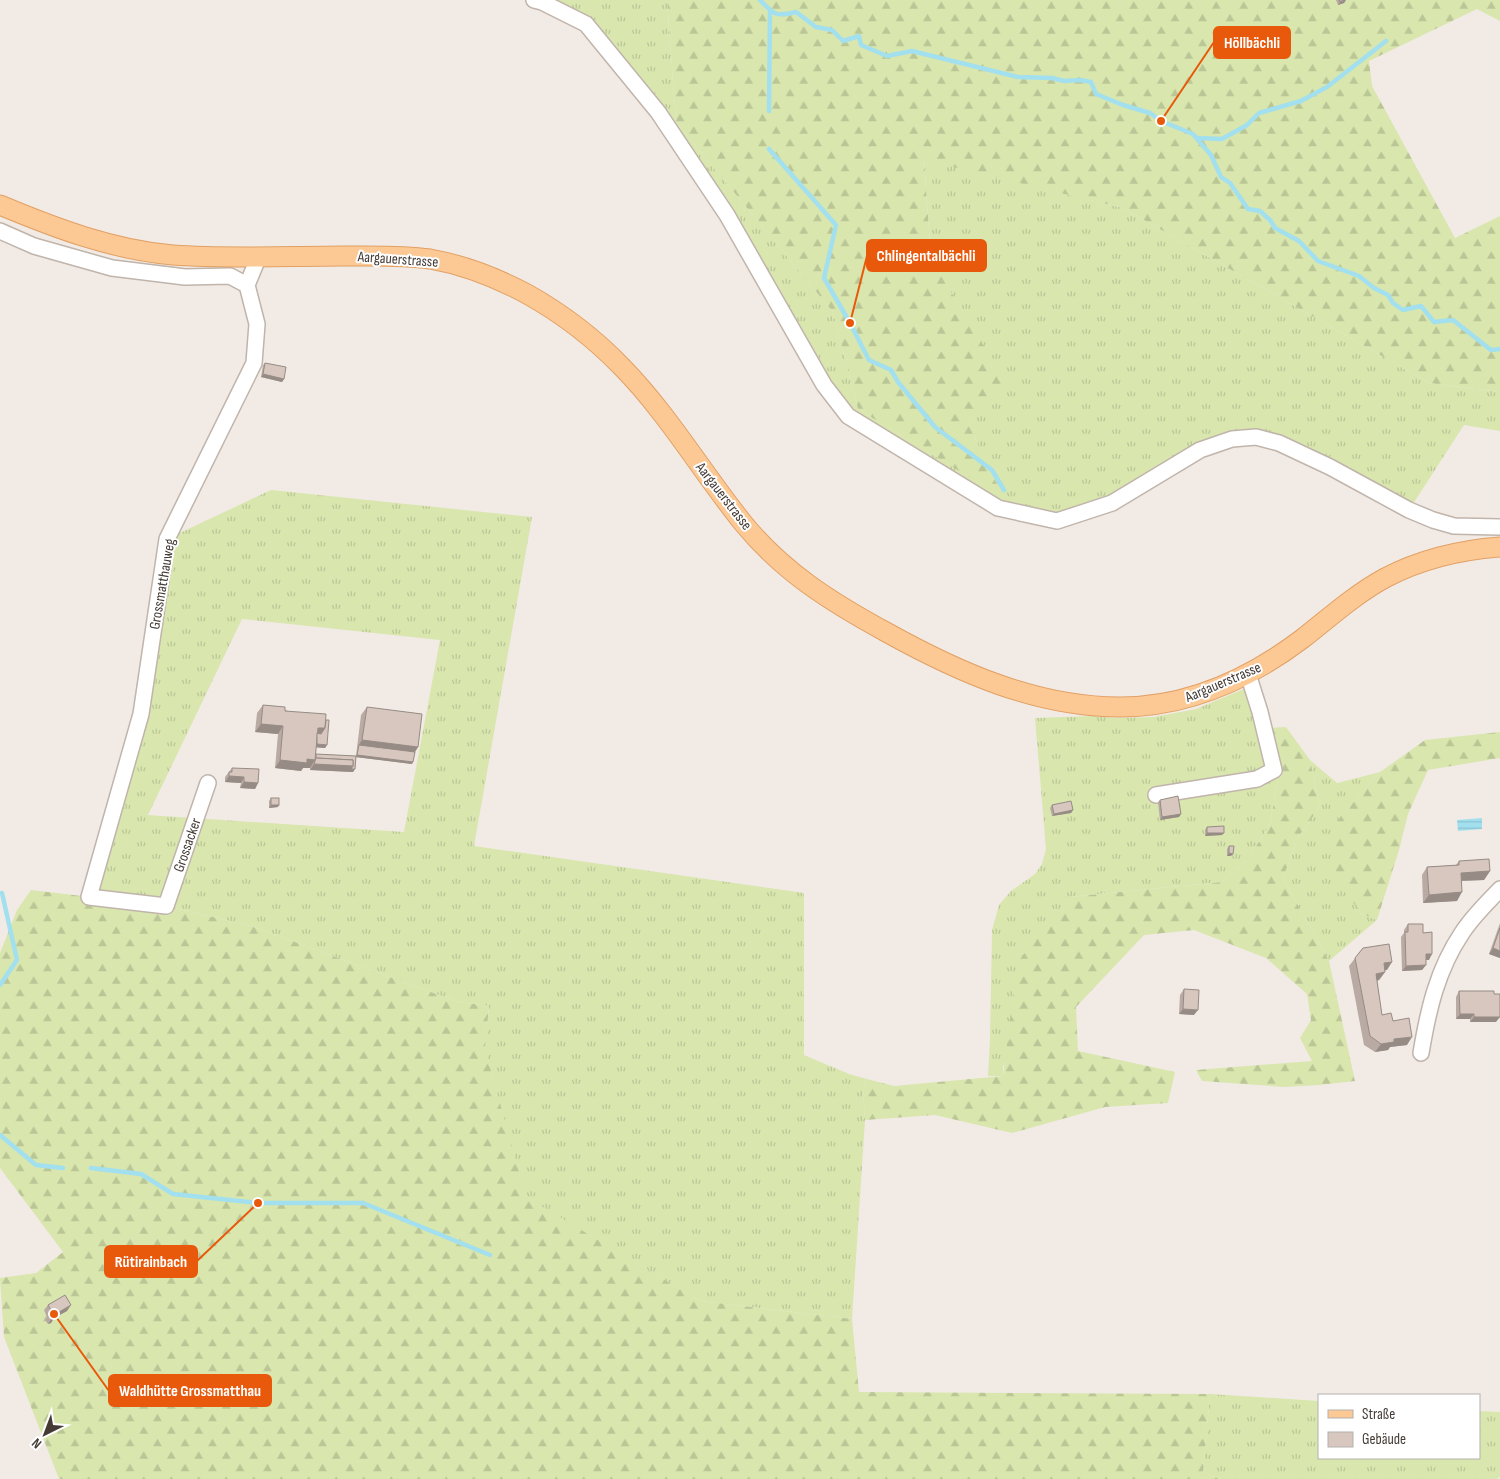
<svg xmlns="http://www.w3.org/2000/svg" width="1500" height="1479" viewBox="0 0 1500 1479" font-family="'Sofia Sans Condensed',sans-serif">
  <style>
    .grass { fill: url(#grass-tufts); fill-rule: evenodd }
    .forest { fill: url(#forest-firs) }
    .water { fill: url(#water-rules) }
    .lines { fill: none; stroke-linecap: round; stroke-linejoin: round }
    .stream { stroke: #a2e0ef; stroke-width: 4.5 }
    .minor-casing { stroke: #c0b4ab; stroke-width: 18 }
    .major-casing { stroke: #e1a064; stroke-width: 21 }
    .minor { stroke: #fff; stroke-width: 15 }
    .major { stroke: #fcc894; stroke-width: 19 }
    .wall { fill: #b9aba3 }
    .shaded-wall { fill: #968b85 }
    .building { fill: #d7c7be; stroke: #968b85 }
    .labels { text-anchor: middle; stroke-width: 4; stroke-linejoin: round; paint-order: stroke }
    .street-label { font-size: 15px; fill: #443b35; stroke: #fff }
    .leader { fill: none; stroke: #e8590c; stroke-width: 2 }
    .callout-dot { fill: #e8590c; stroke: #fff; stroke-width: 2 }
    .callout { fill: #e8590c; stroke: #e8590c; stroke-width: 2 }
    .callout-label { font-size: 16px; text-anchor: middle; font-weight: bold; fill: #fff }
  </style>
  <defs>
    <pattern id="grass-tufts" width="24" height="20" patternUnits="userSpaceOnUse" patternTransform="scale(1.25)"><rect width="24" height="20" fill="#d9e6ae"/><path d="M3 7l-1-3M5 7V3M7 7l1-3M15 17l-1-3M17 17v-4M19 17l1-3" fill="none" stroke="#bbc696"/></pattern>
    <pattern id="forest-firs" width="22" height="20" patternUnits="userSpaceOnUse" patternTransform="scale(1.25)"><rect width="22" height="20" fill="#d9e6ae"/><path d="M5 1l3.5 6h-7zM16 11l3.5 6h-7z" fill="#bbc696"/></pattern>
    <pattern id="water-rules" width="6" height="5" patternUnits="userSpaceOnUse" patternTransform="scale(1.25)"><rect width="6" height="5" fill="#a2e0ef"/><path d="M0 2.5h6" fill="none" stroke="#8dc1ce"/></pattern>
  </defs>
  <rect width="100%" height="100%" fill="#f2ebe5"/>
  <g class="grass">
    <polygon points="534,0 667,0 676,122 833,312 858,409 1002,497 969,425 1004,381 931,259 924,159 1123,208 1429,383 1500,392 1500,431 1464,425 1409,510 1279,443 1232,439 1112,503 1057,520 998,508 848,416 727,215 586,24"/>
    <path d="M271 490 532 517 474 846 804 893V1055L849 1074 867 1079 863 1088 865 1120 852 1319 700 1301 525 1197 485 1049 489 1006 458 1002 251 926 166 906 89 897 141 714 167 539ZM242 619 440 640 404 832 148 815Z"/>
    <polygon points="1246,688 1268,728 1278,779 1270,824 1250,856 1222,882 1069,897 1003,1067 1003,1076 988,1076 990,1039 992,930 999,905 1011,891 1035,874 1042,864 1046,849 1035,718 1093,716 1115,718 1154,717 1196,709"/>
    <polygon points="1310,760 1337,783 1380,772 1336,822 1360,913 1377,920 1329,961 1283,878 1298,837 1320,807"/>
    <polygon points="1210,1394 1319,1401 1319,1458 1479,1458 1479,1411 1500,1412 1500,1477 1497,1479 1220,1479 1203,1472"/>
  </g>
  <g class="forest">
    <polygon points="667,0 1500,0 1500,21 1477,9 1369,61 1372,86 1455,238 1500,216 1500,392 1429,383 1123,208 924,160 931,259 1005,381 969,425 1003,498 858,409 833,312 676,122"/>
    <polygon points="1286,727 1310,760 1320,807 1298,837 1283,878 1329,961 1355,1081 1319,1085 1284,1087 1202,1081 1196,1070 1312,1061 1300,1038 1311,1020 1307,994 1266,958 1194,930 1144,935 1076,1007 1078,1051 1175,1072 1168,1103 1105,1107 1012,1133 935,1115 865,1120 863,1088 867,1079 894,1086 1003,1076 1017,963 1069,897 1222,882 1250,856 1270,824 1278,779 1268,728"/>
    <polygon points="1500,732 1500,758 1428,770 1408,814 1399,850 1377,920 1360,913 1336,876 1336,822 1380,772 1425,740"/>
    <polygon points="31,890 166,906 251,926 458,1002 489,1006 485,1049 526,1197 700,1301 852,1319 859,1392 1210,1394 1203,1472 1220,1479 59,1479 4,1337 0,1278 36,1273 63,1252 0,1168 0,953 17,910"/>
  </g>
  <polygon class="water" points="1482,818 1482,829 1458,831 1457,820"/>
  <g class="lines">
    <g class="stream">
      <path d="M760 0C774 15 776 17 796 12L816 27 832 30 843 41 859 36 861 45 887 56 912 51 1018 77 1052 78 1064 81 1080 80 1091 82 1096 94 1123 105 1150 113 1161 121 1193 134 1211 155 1221 177 1230 183 1248 209 1260 211 1270 220 1275 228 1299 241 1318 261 1359 276 1374 288 1388 295 1393 303 1403 310 1421 306 1434 322 1453 320 1491 350 1500 349"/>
      <polyline points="769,111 770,10"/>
      <polyline points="1197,138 1222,139 1247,125 1259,113 1301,101 1327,87 1386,41"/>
      <polyline points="769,149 836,225 824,278 850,323 869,360 891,370 898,382 935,427 992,470 1004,490"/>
      <polyline points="0,985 17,960 2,893"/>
      <polyline points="0,1135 36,1165 63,1168"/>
      <polyline points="91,1168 141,1174 173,1194 258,1203 363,1203 490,1255"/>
    </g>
    <defs>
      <g id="minor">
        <polyline points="534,0 542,2 586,24 658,112 727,215 824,385 848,416 998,508 1057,521 1112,503 1200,450 1232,439 1256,437 1279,443 1330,467 1409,510 1433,520 1454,526 1500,527"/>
        <polyline points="0,231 34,246 112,268 185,277 230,276 247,285"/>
        <polyline points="208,783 166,906 89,897 141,714 167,539 254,363 257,324 247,285 259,256"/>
        <polyline points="1156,795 1257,779 1274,770 1260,712 1248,674"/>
        <path d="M1421 1053C1428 1011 1437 970 1462 933 1472 917 1487 903 1500 889"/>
      </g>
      <path id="major" d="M0 205C55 228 113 250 173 255 229 259 288 256 344 256 373 256 402 255 430 259 464 265 497 278 527 294 561 313 595 339 622 367 668 414 702 472 743 523 783 572 831 602 886 632 958 672 1036 707 1120 707 1187 707 1249 679 1302 639 1329 618 1354 595 1385 578 1421 559 1460 550 1500 547"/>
    </defs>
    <use href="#minor" class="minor-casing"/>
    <use href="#major" class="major-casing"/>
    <use href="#minor" class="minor"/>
    <use href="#major" class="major"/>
  </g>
  <g class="wall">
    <polygon points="1336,0 1346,0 1344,3 1338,5"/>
    <polygon points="265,363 284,379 282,382 261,377 263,365"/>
    <polygon points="263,705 326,720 327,745 325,748 316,747 316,754 356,756 361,715 367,707 418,747 415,752 412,764 356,757 355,769 353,772 310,770 310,768 303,768 301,771 275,768 278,734 255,732 257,713"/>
    <polygon points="232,768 258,783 255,789 240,788 241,783 225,782 225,777"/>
    <polygon points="271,798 278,807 269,808 269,801"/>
    <polygon points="1160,800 1181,814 1179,817 1160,820 1158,802"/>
    <polygon points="1052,805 1073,810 1071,813 1052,816 1050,808"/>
    <polygon points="1207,827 1222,835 1205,836 1205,830"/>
    <polygon points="1229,846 1231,856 1227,856 1227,849"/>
    <polygon points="1459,861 1490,871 1484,880 1462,881 1457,901 1423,903 1422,875 1427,867 1456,865"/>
    <polygon points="1500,923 1500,958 1489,954"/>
    <polygon points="1408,924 1423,933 1429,960 1426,960 1426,965 1422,970 1402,971 1401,937 1404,933 1404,930"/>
    <polygon points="1363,948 1387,970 1385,970 1385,972 1379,980 1377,981 1382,1015 1393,1021 1407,1045 1390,1047 1388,1050 1375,1052 1364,1045 1349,966"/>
    <polygon points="1184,989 1194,1015 1179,1014 1180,995"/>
    <polygon points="1459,991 1496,1022 1470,1022 1470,1019 1456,1019 1456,997"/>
    <polygon points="48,1305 67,1311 54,1318 51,1323 48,1324 45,1320 47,1317 44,1310"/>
  </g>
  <g class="shaded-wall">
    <polygon points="1346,0 1344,3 1338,5 1340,2"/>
    <polygon points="263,374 284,379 282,382 261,377"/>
    <polygon points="261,724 283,726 278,734 255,732"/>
    <polygon points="318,728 325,728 319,736 314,736"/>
    <polygon points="362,740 418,747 413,755 359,745 357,748"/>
    <polygon points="313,744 327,745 325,748 311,747"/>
    <polygon points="357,755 413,762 412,764 355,757"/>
    <polygon points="307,759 315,760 310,768 303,768 301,771 275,768 280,760"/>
    <polygon points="314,764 353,766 355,769 353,772 310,770"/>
    <polygon points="229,776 244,777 241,783 225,782"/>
    <polygon points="244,782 258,783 255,789 240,788"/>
    <polygon points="271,805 279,805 278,807 269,808"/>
    <polygon points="1073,810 1071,813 1052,816 1054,814"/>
    <polygon points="1181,814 1179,817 1160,820 1162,817"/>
    <polygon points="1207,833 1224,833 1222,835 1205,836"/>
    <polygon points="1229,853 1233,854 1231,856 1227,856"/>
    <polygon points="1490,871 1484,880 1455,881 1461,873"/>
    <polygon points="1462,892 1457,901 1423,903 1429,895"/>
    <polygon points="1493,948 1500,951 1500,958 1489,954"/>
    <polygon points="1426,954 1432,954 1429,960 1422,960"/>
    <polygon points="1392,962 1387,970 1378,971 1384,963"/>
    <polygon points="1426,965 1422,970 1402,971 1406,966"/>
    <polygon points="1385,972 1379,980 1370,982 1376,974"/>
    <polygon points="1183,1009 1198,1010 1194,1015 1179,1014"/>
    <polygon points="1460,1014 1474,1014 1470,1019 1456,1019"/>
    <polygon points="1474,1017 1500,1017 1496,1022 1470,1022"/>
    <polygon points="1412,1037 1407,1045 1390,1047 1388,1050 1375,1052 1381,1044 1394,1039"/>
    <polygon points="71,1305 67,1311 54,1318 51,1323 48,1324 54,1315"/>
  </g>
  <g class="building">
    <polygon points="1339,0 1345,0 1340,2"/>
    <polygon points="265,363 286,367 284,379 263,374"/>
    <polygon points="263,705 285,707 285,711 326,714 325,728 318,728 315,760 307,759 307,763 280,760 283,726 261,724"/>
    <polygon points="367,707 422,714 418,747 362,740"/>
    <polygon points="326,720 329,720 327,745 317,744 317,733 321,734 325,728"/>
    <polygon points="359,745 415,752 413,762 357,755"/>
    <polygon points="316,754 356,756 355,769 351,769 353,766 353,760 316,758"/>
    <polygon points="316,758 353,760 353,766 314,764"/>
    <polygon points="232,768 259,769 258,783 244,782 244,777 229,776 229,772 232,772"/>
    <polygon points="1178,796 1181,814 1162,817 1160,800"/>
    <rect x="271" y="798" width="8" height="7"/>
    <polygon points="1071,801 1073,810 1054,814 1052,805"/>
    <polygon points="1224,826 1224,833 1207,833 1207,827"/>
    <polygon points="1229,846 1234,846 1233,854 1229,853"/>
    <polygon points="1489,859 1490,871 1461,873 1462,892 1429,895 1427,867 1459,865 1459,861"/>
    <polygon points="1408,924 1423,924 1423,933 1432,932 1432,954 1426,954 1426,965 1406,966 1405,932 1408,932"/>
    <polygon points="1500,928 1500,951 1493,948"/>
    <polygon points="1389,944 1392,962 1384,963 1385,972 1376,974 1382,1015 1391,1013 1393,1021 1409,1018 1412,1037 1394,1039 1394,1042 1381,1044 1370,1036 1355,958 1363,948"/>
    <polygon points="1184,989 1199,990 1198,1010 1183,1009"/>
    <polygon points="1459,991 1494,991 1494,994 1500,994 1500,1017 1474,1017 1474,1014 1460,1014"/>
    <polygon points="65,1295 71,1305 54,1315 55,1317 52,1319 49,1314 52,1312 48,1305"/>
  </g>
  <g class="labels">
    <g class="street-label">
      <text transform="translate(398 259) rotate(4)" y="5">Aargauerstrasse</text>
      <text transform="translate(724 496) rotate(52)" y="5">Aargauerstrasse</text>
      <text transform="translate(162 584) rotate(-80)" y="5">Grossmatthauweg</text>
      <text transform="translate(1223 682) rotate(-23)" y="5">Aargauerstrasse</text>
      <text transform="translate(187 845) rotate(-71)" y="5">Grossacker</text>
    </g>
  </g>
  <path class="leader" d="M1161 121L1214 42M850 323L867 256M258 1203L197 1261M54 1314L109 1391"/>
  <g class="callout-dot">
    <circle cx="1161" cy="121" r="5"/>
    <circle cx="850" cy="323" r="5"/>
    <circle cx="258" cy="1203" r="5"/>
    <circle cx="54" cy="1314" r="5"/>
  </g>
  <g class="callout">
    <rect x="1214" y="27" width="76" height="31" rx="5"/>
    <rect x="867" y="240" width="119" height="31" rx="5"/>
    <rect x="105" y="1246" width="92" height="31" rx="5"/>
    <rect x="109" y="1375" width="162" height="31" rx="5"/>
  </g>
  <g class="callout-label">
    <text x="1252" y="48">Höllbächli</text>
    <text x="926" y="261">Chlingentalbächli</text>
    <text x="151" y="1267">Rütirainbach</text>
    <text x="190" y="1396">Waldhütte Grossmatthau</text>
  </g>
  <rect x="1318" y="1394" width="162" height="65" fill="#ffffff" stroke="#b4b1ae"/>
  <rect x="1328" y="1410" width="25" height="8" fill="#fcc894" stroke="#b4b1ae"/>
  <text x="1362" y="1419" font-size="15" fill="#443b35">Straße</text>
  <rect x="1328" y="1432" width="25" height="15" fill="#d7c7be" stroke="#b4b1ae"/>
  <text x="1362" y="1444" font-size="15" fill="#443b35">Gebäude</text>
  <g transform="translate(45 1434) rotate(222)" stroke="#ffffff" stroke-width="4" paint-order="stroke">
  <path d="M0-4L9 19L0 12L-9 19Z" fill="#443b35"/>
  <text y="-8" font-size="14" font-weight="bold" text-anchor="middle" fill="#443b35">N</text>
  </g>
</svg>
